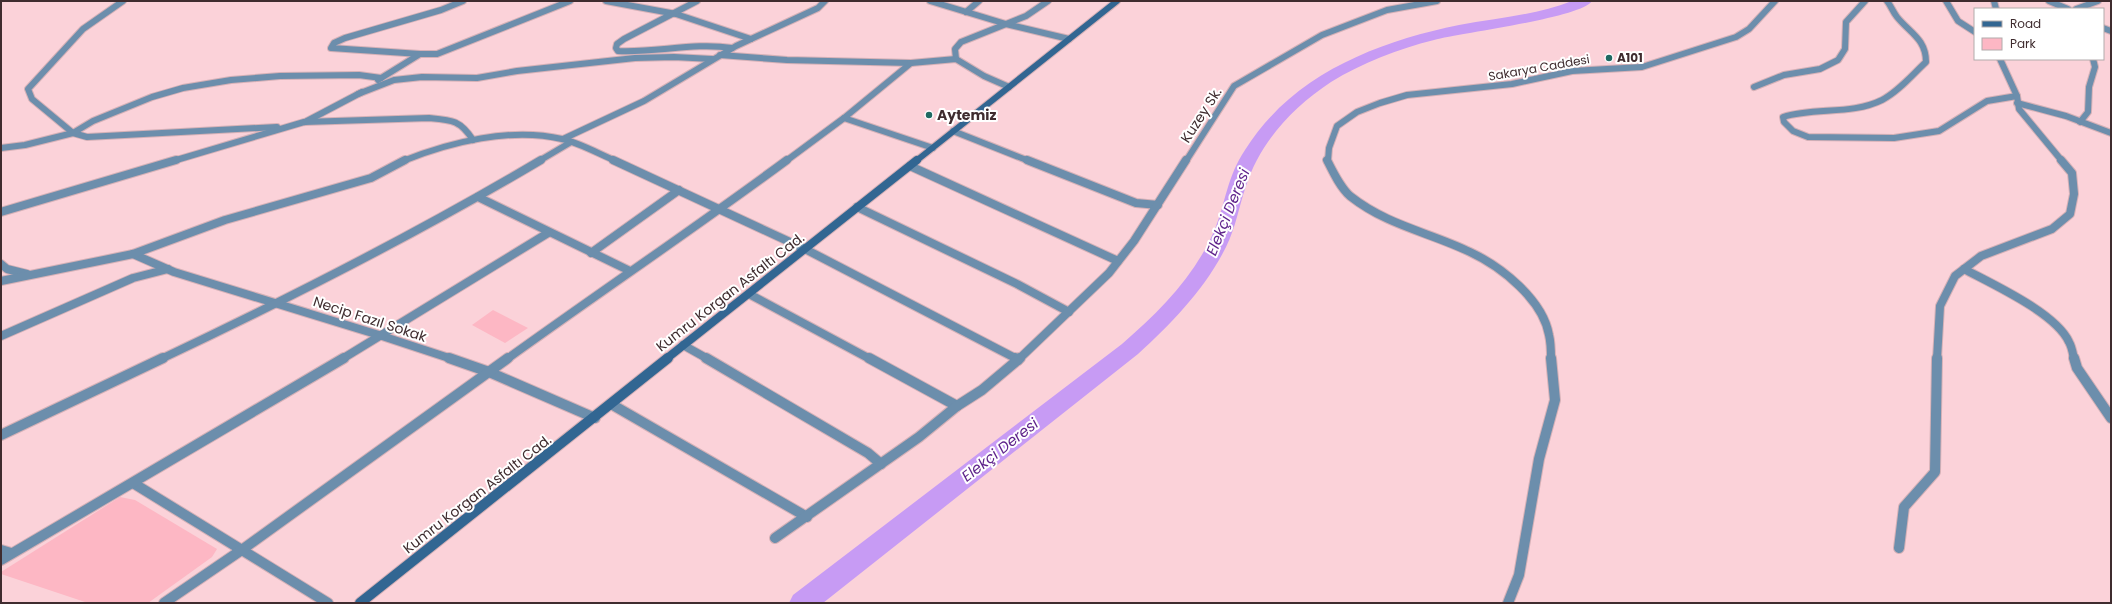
<svg xmlns="http://www.w3.org/2000/svg" width="2112" height="604" viewBox="0 0 2112 604" font-family="Poppins,sans-serif">
  <style>
    .green { fill: #fdb7c4 }
    .lines { fill: none; stroke-linecap: round; stroke-linejoin: round }
    .river { fill: #c79bf4; fill-rule: evenodd }
    .street-far2-casing { stroke: #d5b1b7; stroke-width: 8 }
    .street-far1-casing { stroke: #d5b1b7; stroke-width: 10 }
    .street-casing { stroke: #d5b1b7; stroke-width: 12 }
    .secondary-far2-casing { stroke: #d5b1b7; stroke-width: 8 }
    .secondary-far1-casing { stroke: #d5b1b7; stroke-width: 10 }
    .secondary-casing { stroke: #d5b1b7; stroke-width: 12 }
    .street-far2 { stroke: #6c8eac; stroke-width: 6 }
    .street-far1 { stroke: #6c8eac; stroke-width: 8 }
    .street { stroke: #6c8eac; stroke-width: 10 }
    .secondary-far2 { stroke: #326692; stroke-width: 6 }
    .secondary-far1 { stroke: #326692; stroke-width: 8 }
    .secondary { stroke: #326692; stroke-width: 10 }
    .poi-dot { fill: #1f6962; stroke: #fff; stroke-width: 1.5 }
    .labels { text-anchor: middle; stroke-width: 4; stroke-linejoin: round; paint-order: stroke }
    .far-poi-label { font-size: 12px; font-weight: bold; fill: #3f2c2f; stroke: #fff; text-anchor: start }
    .far-street-label { font-size: 12px; fill: #3f2c2f; stroke: #fff }
    .poi-label { font-size: 14px; font-weight: bold; fill: #3f2c2f; stroke: #fff; text-anchor: start }
    .street-label { font-size: 14px; fill: #3f2c2f; stroke: #fff }
    .water-label { font-size: 15px; font-style: italic; fill: #5f248b; stroke: #fff }
  </style>
  <rect width="100%" height="100%" fill="#fbd2d9"/>
  <g class="green">
    <polygon points="493,310 528,328 505,343 472,325"/>
    <polygon points="120,497 135,500 217,549 212,557 148,603 88,603 1,574 1,572"/>
  </g>
  <g class="lines">
    <path class="river" d="M1572 1H1592C1581 18 1460 33 1434 40 1398 49 1362 63 1331 82 1293 107 1260 142 1246 186 1239 206 1236 227 1226 247 1205 289 1172 323 1138 354L823 603H789L793 595 1122 344C1160 311 1195 276 1215 229 1226 201 1227 177 1245 150 1292 75 1376 42 1459 25 1497 18 1536 15 1572 1Z"/>
    <defs>
      <g id="street-far2">
        <polyline points="123,1 83,29 28,89 32,99 73,133 87,137 277,127"/>
        <polyline points="606,1 676,14 751,39"/>
        <path d="M697 1 624 39 617 44 616 48 618 51C656 53 694 42 732 48"/>
        <polyline points="930,1 1006,24 1069,39"/>
        <path d="M1887 1C1891 6 1893 12 1897 17 1910 33 1926 39 1926 62 1912 75 1899 91 1882 100 1852 115 1815 107 1783 117L1784 122 1793 131 1808 137 1894 138 1939 131 1987 101 2017 96"/>
        <polyline points="1946,1 1958,21 1975,32"/>
        <polyline points="1994,1 1996,9"/>
        <polyline points="2049,1 2068,9"/>
        <polyline points="2076,9 2098,1"/>
        <polyline points="966,12 979,1"/>
        <polyline points="2103,28 2111,31"/>
        <polyline points="420,54 331,48 334,43 345,38 441,10 463,1"/>
        <polyline points="720,55 787,60 911,63"/>
        <polyline points="956,59 955,49 961,42 1026,16 1048,1"/>
        <polyline points="2000,59 2017,96 2019,109 2062,161"/>
        <polyline points="378,80 420,54 437,54 570,1"/>
        <polyline points="1754,87 1784,75 1820,69 1838,60 1845,49 1846,22 1865,1"/>
        <polyline points="358,94 394,80 422,77 477,78 517,71 635,58 674,57 712,59"/>
        <polyline points="2017,103 2066,116 2111,133"/>
        <polyline points="844,118 933,148"/>
        <polyline points="305,122 362,92"/>
        <polyline points="2080,122 2088,112 2089,87 2095,67 2093,59"/>
        <polyline points="953,131 1029,161"/>
        <polyline points="563,139 644,101 736,46 818,8 825,1"/>
        <polyline points="1,148 25,145 73,133 93,121 152,97 183,88 231,80 280,76 359,75 381,78"/>
        <path d="M173 161 304 122 429 118C452 120 460 120 473 140"/>
        <path d="M403 161C450 142 511 127 562 139 580 143 599 154 616 161"/>
        <polyline points="539,161 571,142"/>
        <polyline points="786,161 844,118 911,63 956,59 984,76 1009,87"/>
        <polyline points="1186,161 1234,86 1322,35 1387,10 1437,1"/>
        <polyline points="1328,161 1329,148 1337,126 1357,112 1380,103 1407,95 1512,84 1572,71 1642,67 1736,37 1749,29 1775,1"/>
      </g>
      <g id="street-far1">
        <polyline points="613,160 805,249 1017,359"/>
        <polyline points="1027,160 1136,203 1158,205"/>
        <path d="M1327 160C1333 172 1340 187 1350 196 1388 226 1429 232 1470 252 1502 267 1543 300 1549 335 1551 343 1551 351 1551 359"/>
        <polyline points="910,166 1118,261"/>
        <polyline points="478,197 630,271"/>
        <polyline points="857,207 1017,284 1069,312"/>
        <polyline points="1,212 176,160"/>
        <polyline points="591,253 679,190"/>
        <polyline points="133,254 174,272 379,335 452,359"/>
        <polyline points="1,264 7,269 27,274"/>
        <path d="M1964 269C1992 284 2056 313 2069 342 2072 347 2073 354 2074 359"/>
        <polyline points="1,281 133,254 225,220 371,178 405,160"/>
        <polyline points="749,294 870,359"/>
        <polyline points="1,336 133,278 168,269"/>
        <polyline points="683,345 708,359"/>
        <path d="M161 359C290 298 418 233 541 160"/>
        <polyline points="342,359 548,233"/>
        <path d="M507 359C600 292 695 228 787 160"/>
        <polyline points="1019,359 1109,273 1134,241 1186,160"/>
        <polyline points="1937,359 1940,306 1955,276 1981,256 2052,229 2070,214 2074,194 2072,173 2061,160"/>
      </g>
      <g id="street">
        <polyline points="449,358 489,372 595,418"/>
        <polyline points="706,358 868,453 881,464"/>
        <polyline points="869,358 957,406"/>
        <polyline points="1015,358 1018,360"/>
        <polyline points="2074,358 2077,368 2111,418"/>
        <polyline points="611,404 807,517"/>
        <polyline points="1,435 163,358"/>
        <polyline points="133,483 328,603"/>
        <polyline points="775,538 919,437 957,406 982,390 1020,358"/>
        <polyline points="1899,548 1904,507 1935,472 1937,358"/>
        <polyline points="1,550 11,553"/>
        <polyline points="1,560 344,358"/>
        <polyline points="164,603 243,549 508,358"/>
        <polyline points="1508,603 1519,575 1539,459 1555,400 1551,358"/>
      </g>
      <polyline id="secondary-far2" points="916,161 1117,1"/>
      <polyline id="secondary-far1" points="666,359 917,160"/>
      <polyline id="secondary" points="360,603 668,358"/>
    </defs>
    <use href="#street-far2" class="street-far2-casing"/>
    <use href="#street-far1" class="street-far1-casing"/>
    <use href="#street" class="street-casing"/>
    <use href="#secondary-far2" class="secondary-far2-casing"/>
    <use href="#secondary-far1" class="secondary-far1-casing"/>
    <use href="#secondary" class="secondary-casing"/>
    <use href="#street-far2" class="street-far2"/>
    <use href="#street-far1" class="street-far1"/>
    <use href="#street" class="street"/>
    <use href="#secondary-far2" class="secondary-far2"/>
    <use href="#secondary-far1" class="secondary-far1"/>
    <use href="#secondary" class="secondary"/>
  </g>
  <g class="poi-dot">
    <circle cx="1609" cy="58" r="4"/>
    <circle cx="929" cy="115" r="4"/>
  </g>
  <g class="labels">
    <g class="far-poi-label">
      <text x="1617" y="62">A101</text>
    </g>
    <g class="far-street-label">
      <text transform="translate(1539 68) rotate(-10)" y="4">Sakarya Caddesi</text>
    </g>
    <g class="poi-label">
      <text x="937" y="120">Aytemiz</text>
    </g>
    <g class="street-label">
      <text transform="translate(1201 115) rotate(-57)" y="5">Kuzey Sk.</text>
      <text transform="translate(730 292) rotate(-38)" y="5">Kumru Korgan Asfaltı Cad.</text>
      <text transform="translate(370 319) rotate(18)" y="5">Necip Fazıl Sokak</text>
      <text transform="translate(477 494) rotate(-38)" y="5">Kumru Korgan Asfaltı Cad.</text>
    </g>
    <g class="water-label">
      <text transform="translate(1228 212) rotate(-68)" y="5">Elekçi Deresi</text>
      <text transform="translate(1000 450) rotate(-38)" y="5">Elekçi Deresi</text>
    </g>
  </g>
  <rect width="2112" height="604" fill="none" stroke="#3f2c2f" stroke-width="4"/>
  <rect x="1974" y="8" width="130" height="52" fill="#ffffff" stroke="#b2abac"/>
  <rect x="1982" y="21" width="20" height="6" fill="#326692" stroke="#b2abac"/>
  <text x="2010" y="28" font-size="12" fill="#3f2c2f">Road</text>
  <rect x="1982" y="38" width="20" height="12" fill="#fdb7c4" stroke="#b2abac"/>
  <text x="2010" y="48" font-size="12" fill="#3f2c2f">Park</text>
</svg>
